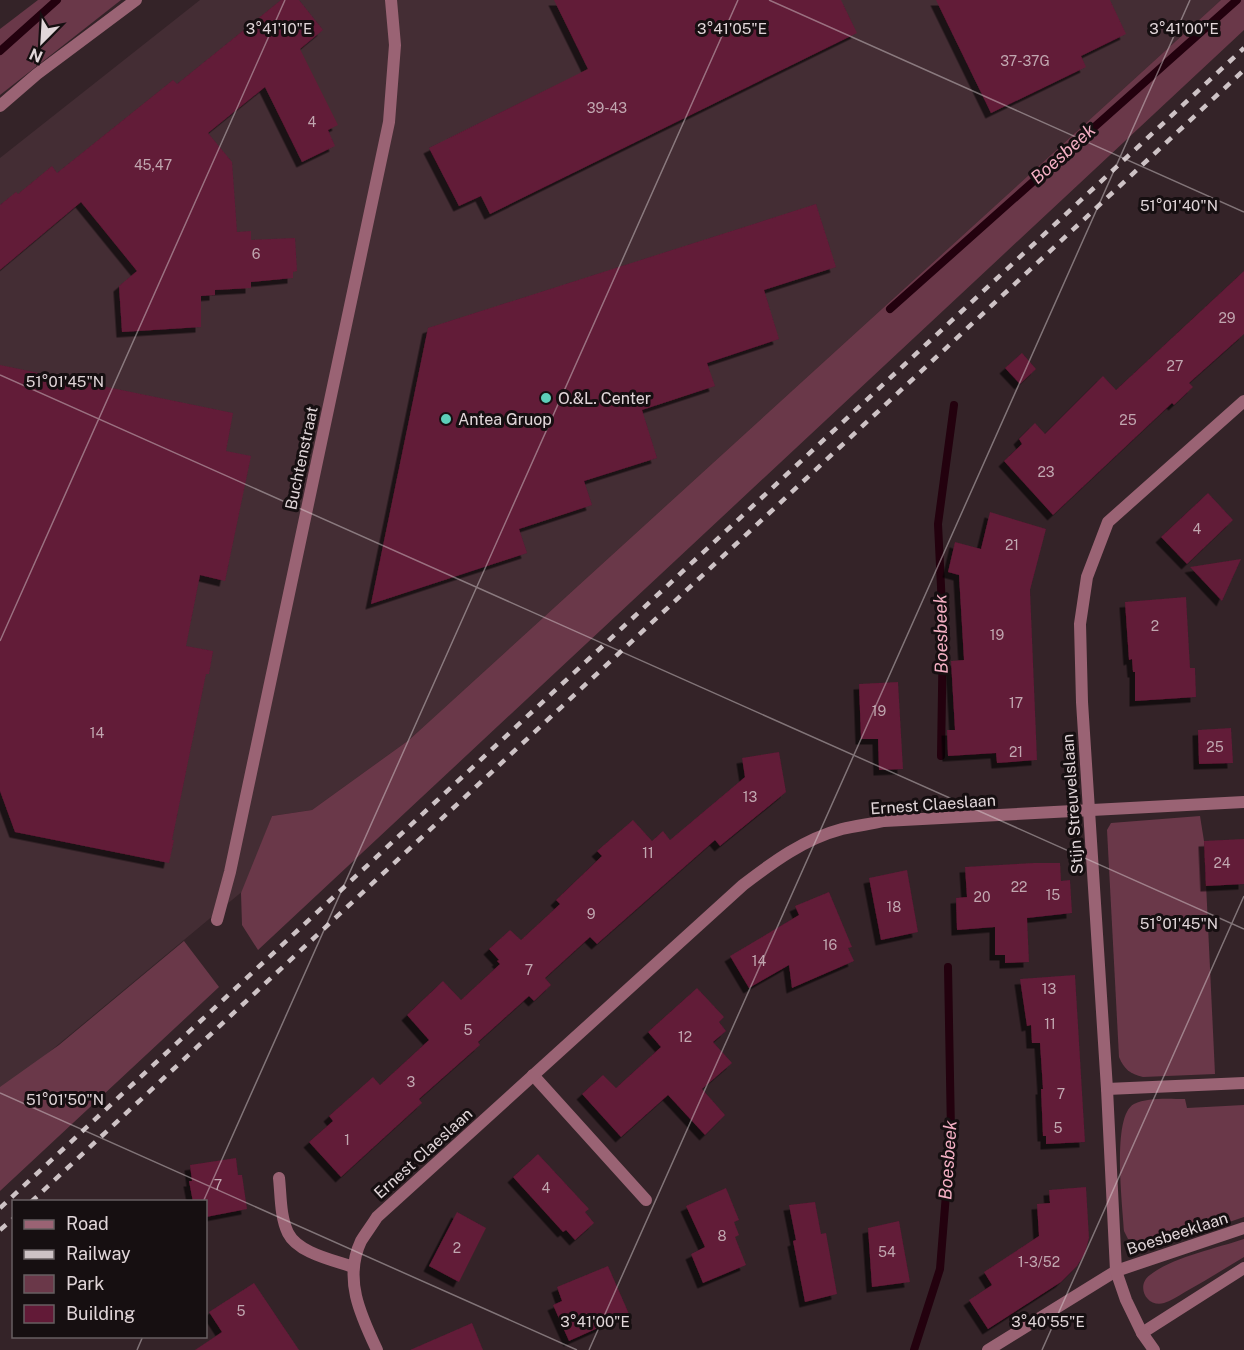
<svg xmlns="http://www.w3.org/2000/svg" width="1244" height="1350" viewBox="0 0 1244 1350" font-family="'Public Sans',sans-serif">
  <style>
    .built { fill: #442d34 }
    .green { fill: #6a3849 }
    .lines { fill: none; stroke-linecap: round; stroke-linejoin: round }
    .stream { stroke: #23010e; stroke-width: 8 }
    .building { fill: #621a37; filter: url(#shadow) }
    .minor { stroke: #9a6374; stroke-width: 12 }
    .tertiary { stroke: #9a6374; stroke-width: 12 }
    .rail { stroke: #cdc2c5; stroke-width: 4.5; stroke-dasharray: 8 8; stroke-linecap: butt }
    .ticks { fill: none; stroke: #e1d6d9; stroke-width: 1.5; stroke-opacity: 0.45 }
    .poi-dot { fill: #5dceb9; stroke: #160f11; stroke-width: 2 }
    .labels { text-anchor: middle; stroke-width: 6; stroke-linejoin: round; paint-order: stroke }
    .number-label { font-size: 14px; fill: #c1a7b0 }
    .poi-label { font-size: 16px; fill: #e1d6d9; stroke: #160f11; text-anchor: start }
    .street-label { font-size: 16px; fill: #e1d6d9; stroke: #160f11 }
    .water-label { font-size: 18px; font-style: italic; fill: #f3afc3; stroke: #160f11 }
    .ticks-label { font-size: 15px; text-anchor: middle; fill: #e1d6d9; stroke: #160f11; stroke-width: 6; stroke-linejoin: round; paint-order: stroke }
  </style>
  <defs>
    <filter id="shadow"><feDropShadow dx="-5.5" dy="5.5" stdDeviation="0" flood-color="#0009"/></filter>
  </defs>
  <rect width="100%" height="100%" fill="#342328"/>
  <polygon class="built" points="200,0 1221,0 409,740 312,810 272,816 244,890 0,1093 0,158"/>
  <g class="green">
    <polygon points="38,0 121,0 0,95 0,29"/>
    <polygon points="1221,0 1244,0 1244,30 258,950 242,925 241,893 272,816 312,810 409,740"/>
    <path d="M1200 816 1204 841 1215 1074 1143 1077C1130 1074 1124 1069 1119 1057L1107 830 1111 823Z"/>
    <polygon points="184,941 219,987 0,1191 0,1087 59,1045"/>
    <path d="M1185 1099 1187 1108 1244 1105V1217L1161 1245H1143L1128 1239 1124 1231C1123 1207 1111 1116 1134 1104 1148 1097 1170 1099 1185 1099Z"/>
    <path d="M1244 1239V1257C1224 1269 1205 1281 1185 1292 1178 1296 1171 1301 1164 1303 1147 1308 1135 1286 1150 1275 1171 1258 1217 1248 1244 1239Z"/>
  </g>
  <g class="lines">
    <g class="stream">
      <polyline points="0,51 57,0"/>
      <polyline points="890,309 1237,0"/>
      <polyline points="941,756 943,628 938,524 954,405"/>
      <polyline points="914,1350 940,1269 951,1132 948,967"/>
    </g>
  </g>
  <g class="building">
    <polygon points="281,0 299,0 323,30 300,49 338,125 328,130 335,146 302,162 265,87 208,133 232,162 237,232 251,231 251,240 295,238 297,271 293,272 293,278 251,282 251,288 215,290 215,295 201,296 201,327 122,332 119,286 137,271 81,202 0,270 0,205 16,192 18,194 52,166 57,173 173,80 177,84"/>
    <polygon points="554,0 841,0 857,33 490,214 481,196 459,206 429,148 588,69"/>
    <polygon points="936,0 1110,0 1126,34 1081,56 1086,67 991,113"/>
    <polygon points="816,204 836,267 764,290 779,339 707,363 715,386 642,410 657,458 584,481 592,505 519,529 527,553 371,604 428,328"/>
    <polygon points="1244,271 1244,334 1189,383 1193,387 1174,405 1172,403 1053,515 1004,461 1022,444 1019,439 1035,423 1045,434 1103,376 1116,390"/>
    <polygon points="1022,353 1036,369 1020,384 1005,368"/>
    <polygon points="0,365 233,413 226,451 251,456 225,581 200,575 186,646 213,651 209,674 206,674 172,840 174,840 169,863 15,832 0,791"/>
    <polygon points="1208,493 1233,520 1187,564 1161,537"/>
    <polygon points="990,512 1046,529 1030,590 1037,760 997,763 996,753 948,756 947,730 955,730 951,661 964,660 959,575 948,572 955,542 981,549"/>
    <polygon points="1241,559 1222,601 1190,567"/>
    <polygon points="1186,597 1190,668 1195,668 1196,697 1135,701 1135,672 1133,672 1132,659 1129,660 1125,602"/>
    <polygon points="898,682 903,769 879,770 878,739 861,739 859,684"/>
    <polygon points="1231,728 1233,763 1199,764 1198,730"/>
    <polygon points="779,752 786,792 720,846 715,840 597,944 590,937 545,978 551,985 534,1001 529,996 478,1042 480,1045 419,1099 422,1103 341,1177 309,1142 333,1121 329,1116 373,1077 380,1085 429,1040 407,1015 443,981 461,1000 500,964 497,961 499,960 489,949 510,930 521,940 560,904 556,900 602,856 597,851 633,820 652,841 663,831 670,840 745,777 742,758"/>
    <polygon points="1244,839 1244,884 1206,886 1204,841"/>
    <polygon points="1034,863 1060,863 1061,881 1070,880 1072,913 1027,918 1029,962 1005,963 1005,955 995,955 995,927 957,930 956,898 967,897 965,867"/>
    <polygon points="907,870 918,932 881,940 869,878"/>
    <polygon points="829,892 852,947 848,948 854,961 792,988 789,965 749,988 730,956 799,915 795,906"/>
    <polygon points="1075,975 1085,1142 1046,1144 1046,1136 1043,1136 1041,1089 1043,1089 1040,1043 1032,1043 1031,1025 1027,1026 1020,979"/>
    <polygon points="697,988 724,1017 719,1022 726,1031 713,1042 732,1063 702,1089 725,1115 705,1135 668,1095 621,1137 582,1094 603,1075 616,1088 661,1047 648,1032"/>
    <polygon points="538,1154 589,1209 585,1212 594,1223 575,1240 566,1230 563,1232 513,1177"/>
    <polygon points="236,1158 238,1175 242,1175 247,1209 206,1217 206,1202 193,1202 189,1181 192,1181 190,1165"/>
    <polygon points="1086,1187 1089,1238 1085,1253 1077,1266 1061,1282 988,1329 969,1300 992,1285 984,1272 1039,1236 1037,1204 1050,1203 1049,1190"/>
    <polygon points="726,1188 739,1220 734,1222 739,1235 735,1237 746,1265 703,1283 691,1254 705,1247 686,1206"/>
    <polygon points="815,1202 821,1234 826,1233 837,1294 805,1302 793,1241 796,1240 789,1205"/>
    <polygon points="457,1212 486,1228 459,1282 429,1266"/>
    <polygon points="899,1221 910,1282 872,1287 868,1228"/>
    <polygon points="608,1266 629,1314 569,1341 553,1305 562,1301 557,1287"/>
    <polygon points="254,1283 299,1350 195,1350 222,1332 209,1312"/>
    <polygon points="472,1323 483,1350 410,1350"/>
  </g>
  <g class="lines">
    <g class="minor">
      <polyline points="217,920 230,872 389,122 395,45 391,0"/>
      <polyline points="533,1075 646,1200"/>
      <polyline points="1107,1089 1244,1083"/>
      <path d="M279 1178C281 1196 280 1216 288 1233 298 1253 333 1260 353 1267"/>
      <polyline points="1142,1333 1244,1268"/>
      <path d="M377 1350C361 1316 343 1279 361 1241 366 1233 372 1225 377 1217L743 885C773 862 804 839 842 829 855 826 870 824 884 821L1244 802"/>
      <polyline points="988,1350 1116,1271 1244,1228"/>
      <polyline points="1154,1350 1142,1333 1126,1300 1116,1271 1107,1089 1082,702 1080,624 1087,577 1108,522 1244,401"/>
    </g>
    <polyline class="tertiary" points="0,106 37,74 136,0"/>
    <g class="rail">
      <polyline points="31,1202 1244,70"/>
      <polyline points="0,1208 1244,48"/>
      <polyline points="0,1230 14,1218"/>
    </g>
  </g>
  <path class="ticks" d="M769 0 1244 212M0 375 1244 929M0 641 285 0M0 1093 577 1350M203 1202 738 0M137 1350 143 1336M589 1350 1190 0M1042 1350 1244 896"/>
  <g class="poi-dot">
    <circle cx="546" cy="398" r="6"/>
    <circle cx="446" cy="419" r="6"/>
  </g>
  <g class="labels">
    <g class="number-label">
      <text x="1025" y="66">37-37G</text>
      <text x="607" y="113">39-43</text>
      <text x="312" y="127">4</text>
      <text x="153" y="170">45,47</text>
      <text x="256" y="259">6</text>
      <text x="1227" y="323">29</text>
      <text x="1175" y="371">27</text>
      <text x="1128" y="425">25</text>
      <text x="1046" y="477">23</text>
      <text x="1197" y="534">4</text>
      <text x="1012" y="550">21</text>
      <text x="1155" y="631">2</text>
      <text x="997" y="640">19</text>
      <text x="1016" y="708">17</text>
      <text x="879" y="716">19</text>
      <text x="97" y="738">14</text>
      <text x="1215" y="752">25</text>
      <text x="1016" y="757">21</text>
      <text x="750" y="802">13</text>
      <text x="648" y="858">11</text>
      <text x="1222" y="868">24</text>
      <text x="1019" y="892">22</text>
      <text x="1053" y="900">15</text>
      <text x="982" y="902">20</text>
      <text x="894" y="912">18</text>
      <text x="591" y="919">9</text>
      <text x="830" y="950">16</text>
      <text x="759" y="966">14</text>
      <text x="529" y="975">7</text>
      <text x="1049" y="994">13</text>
      <text x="1050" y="1029">11</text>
      <text x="468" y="1035">5</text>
      <text x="685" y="1042">12</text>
      <text x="411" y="1087">3</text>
      <text x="1061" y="1099">7</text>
      <text x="1058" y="1133">5</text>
      <text x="347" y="1145">1</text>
      <text x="218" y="1190">7</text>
      <text x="546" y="1193">4</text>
      <text x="722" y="1241">8</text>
      <text x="457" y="1253">2</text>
      <text x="887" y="1257">54</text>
      <text x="1039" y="1267">1-3/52</text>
      <text x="241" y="1316">5</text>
    </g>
    <g class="poi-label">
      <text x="558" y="404">O.&amp;L. Center</text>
      <text x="458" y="425">Antea Gruop</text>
    </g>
    <g class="street-label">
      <text transform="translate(301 458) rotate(-78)" y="6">Buchtenstraat</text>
      <text transform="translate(933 804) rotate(-4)" y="6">Ernest Claeslaan</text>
      <text transform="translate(1072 804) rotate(-94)" y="6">Stijn Streuvelslaan</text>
      <text transform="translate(423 1153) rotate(-42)" y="6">Ernest Claeslaan</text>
      <text transform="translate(1177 1233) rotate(-18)" y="6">Boesbeeklaan</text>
    </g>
    <g class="water-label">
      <text transform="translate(1063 154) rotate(-42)" y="6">Boesbeek</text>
      <text transform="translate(941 634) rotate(-91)" y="6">Boesbeek</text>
      <text transform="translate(948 1160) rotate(-86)" y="6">Boesbeek</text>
    </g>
  </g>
  <g class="ticks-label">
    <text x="279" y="34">3°41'10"E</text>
    <text x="732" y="34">3°41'05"E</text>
    <text x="1184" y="34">3°41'00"E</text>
    <text x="1179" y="211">51°01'40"N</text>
    <text x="65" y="387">51°01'45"N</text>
    <text x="1179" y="929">51°01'45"N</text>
    <text x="65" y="1105">51°01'50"N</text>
    <text x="595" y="1327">3°41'00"E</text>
    <text x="1048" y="1327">3°40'55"E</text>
  </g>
  <rect x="12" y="1200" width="195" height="138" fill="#160f11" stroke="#675f61" stroke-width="1.5"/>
  <rect x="24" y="1220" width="30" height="9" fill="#9a6374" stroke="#675f61" stroke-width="1.5"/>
  <text x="66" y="1230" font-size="18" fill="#e1d6d9">Road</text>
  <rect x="24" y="1250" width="30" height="9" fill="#cdc2c5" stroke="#675f61" stroke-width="1.5"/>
  <text x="66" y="1260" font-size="18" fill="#e1d6d9">Railway</text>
  <rect x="24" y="1275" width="30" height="18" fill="#6a3849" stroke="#675f61" stroke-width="1.5"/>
  <text x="66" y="1290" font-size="18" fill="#e1d6d9">Park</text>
  <rect x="24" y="1305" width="30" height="18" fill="#621a37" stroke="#675f61" stroke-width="1.5"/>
  <text x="66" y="1320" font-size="18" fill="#e1d6d9">Building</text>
  <g transform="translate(42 42) rotate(204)" stroke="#160f11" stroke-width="4.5" paint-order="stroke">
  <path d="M0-4.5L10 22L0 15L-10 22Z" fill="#e1d6d9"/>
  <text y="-9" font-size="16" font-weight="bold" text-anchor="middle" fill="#e1d6d9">N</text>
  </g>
</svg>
